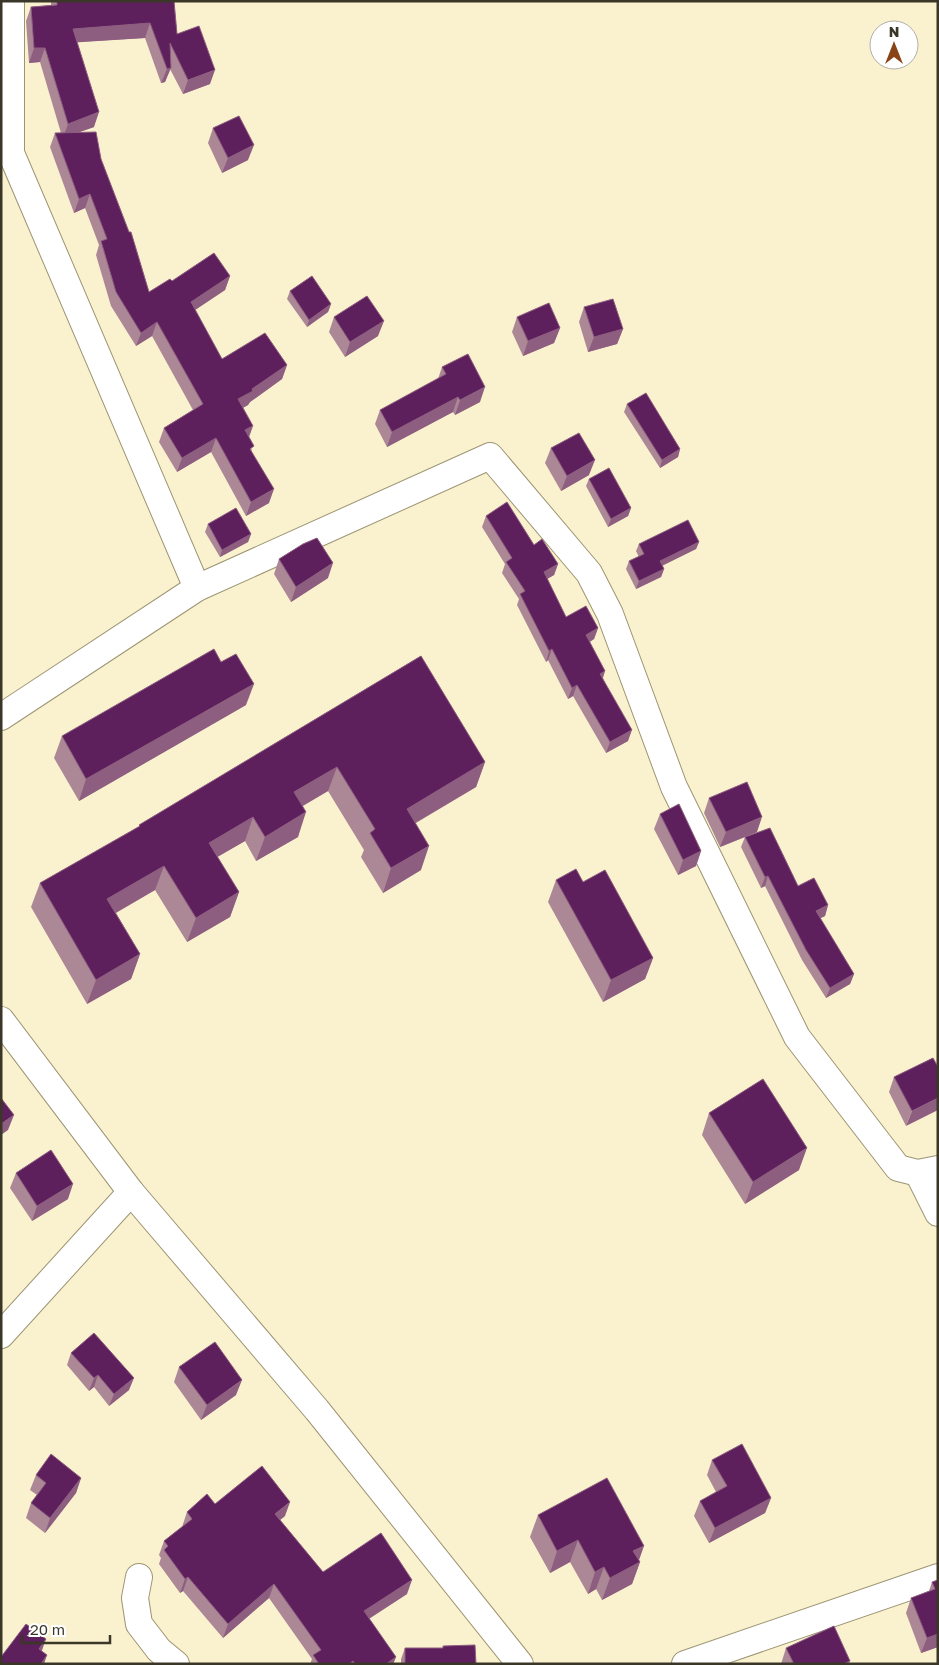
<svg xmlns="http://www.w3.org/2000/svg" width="939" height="1665" viewBox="0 0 939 1665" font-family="'Golos Text',sans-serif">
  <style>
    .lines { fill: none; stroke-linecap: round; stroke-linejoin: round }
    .street-casing { stroke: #9c9473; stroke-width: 28 }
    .street { stroke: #fff; stroke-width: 26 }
    .wall { fill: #ac8896 }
    .shaded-wall { fill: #8d5e7f }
    .building { fill: #5e1f5d; stroke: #8d5e7f }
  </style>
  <rect width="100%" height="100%" fill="#faf2cf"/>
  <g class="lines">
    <defs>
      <g id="street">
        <polyline points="11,1 11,153 197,588"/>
        <polyline points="1,717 197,588 490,456 589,573 610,614 674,787 797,1037 898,1168 918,1173 938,1169"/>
        <polyline points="1,1020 131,1192 317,1410 520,1664"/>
        <polyline points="918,1173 938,1213"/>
        <polyline points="1,1335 131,1192"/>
        <polyline points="139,1577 135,1598 139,1624 159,1650 176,1664"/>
        <polyline points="685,1664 938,1577"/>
      </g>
    </defs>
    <use href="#street" class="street-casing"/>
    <use href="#street" class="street"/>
  </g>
  <g class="wall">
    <polygon points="51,1 174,1 177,34 210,84 183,94 170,69 165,82 161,83 145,38 77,42 94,127 76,133 101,159 149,292 172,281 230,276 225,290 195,310 222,359 287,365 282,379 250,402 248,405 243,408 252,452 269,503 246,516 211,452 177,472 159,442 164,428 193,410 152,336 136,346 111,306 96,255 99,245 85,208 74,213 50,147 55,133 61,133 40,62 29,63 26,21 31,7 51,5"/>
    <polygon points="213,128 248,160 222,173 208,143"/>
    <polygon points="290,291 331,304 328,312 307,327 287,299"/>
    <polygon points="584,307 623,329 617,344 588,352 579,322"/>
    <polygon points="334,317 378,336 345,357 329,332"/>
    <polygon points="517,317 560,328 554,343 523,356 512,332"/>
    <polygon points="442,367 480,402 455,415 453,412 387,447 375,424 380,410 438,379"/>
    <polygon points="627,404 680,449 678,457 660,468 624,412"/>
    <polygon points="551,448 589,475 561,491 545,463"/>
    <polygon points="589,479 631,508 628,516 608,527 586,486"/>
    <polygon points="486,516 534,545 558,564 554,575 547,579 566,617 598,628 594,639 590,642 605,671 603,678 628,741 606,753 573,696 568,699 548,660 546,662 517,605 519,599 502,573 505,564 482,527"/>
    <polygon points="208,524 251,534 248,542 220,557 205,532"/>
    <polygon points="699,542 696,549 662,566 664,569 661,577 636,589 626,569 629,561 639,557 636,551 639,544"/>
    <polygon points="279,559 328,578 291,602 274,574"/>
    <polygon points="421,656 485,762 476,787 416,823 421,870 383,893 361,857 364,850 328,791 303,806 298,837 256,861 245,841 217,857 239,892 230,917 187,942 155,890 116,913 140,954 131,979 87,1004 31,907 40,883 139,827 139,825"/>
    <polygon points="246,705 79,801 54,758 62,736"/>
    <polygon points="709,798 757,832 746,836 798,886 828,905 825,916 820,918 854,974 850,984 826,998 802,960 765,886 761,888 741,847 745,837 720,847 704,813"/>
    <polygon points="660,814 701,851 696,866 678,875 654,829"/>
    <polygon points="556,880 583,882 653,958 645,979 603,1002 548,902"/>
    <polygon points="933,1058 906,1126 889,1092 894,1077"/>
    <polygon points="709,1113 799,1170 745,1204 702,1135"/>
    <polygon points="16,1173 68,1199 32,1221 10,1188"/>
    <polygon points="71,1353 129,1390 109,1406 94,1387 89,1391 67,1365"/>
    <polygon points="179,1367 236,1395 201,1420 174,1382"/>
    <polygon points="712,1460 771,1498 765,1513 709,1543 694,1516 700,1501 716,1492 707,1475"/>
    <polygon points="36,1475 81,1478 76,1493 45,1533 26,1518 31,1503 37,1495 30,1490"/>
    <polygon points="215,1504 285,1516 280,1520 323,1572 407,1594 369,1619 396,1657 393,1664 310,1664 312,1659 269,1598 223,1638 183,1591 180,1593 159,1564 161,1558 159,1555 164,1541 182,1527 187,1512"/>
    <polygon points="538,1515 639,1561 640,1562 632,1584 602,1600 596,1589 588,1594 570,1562 550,1573 530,1537"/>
    <polygon points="938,1580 938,1647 921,1653 906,1613 911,1598 929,1591 932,1582"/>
    <polygon points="443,1646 476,1664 401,1664 401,1659 405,1648 443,1648"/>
    <polygon points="786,1648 850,1661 849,1664 781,1664"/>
  </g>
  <g class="shaded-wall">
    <polygon points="150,23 145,38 67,43 73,29"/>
    <polygon points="34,48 45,48 40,62 29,63"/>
    <polygon points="171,68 165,82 161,83 167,69"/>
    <polygon points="215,70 210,84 183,94 188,80"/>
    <polygon points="99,112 94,127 63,138 68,124"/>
    <polygon points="254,145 248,160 222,173 228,158"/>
    <polygon points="90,194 85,208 74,213 79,199"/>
    <polygon points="230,276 225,290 186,316 191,302"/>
    <polygon points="331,304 328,312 307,327 309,320"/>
    <polygon points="384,321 378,336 345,357 350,342"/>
    <polygon points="157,322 152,336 136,346 141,333"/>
    <polygon points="560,328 554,343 523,356 528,341"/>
    <polygon points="623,329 617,344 588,352 594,337"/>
    <polygon points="287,365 282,379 250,402 248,405 233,413 238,399"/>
    <polygon points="485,387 480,402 455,415 460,400"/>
    <polygon points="458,397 453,412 387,447 392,432"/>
    <polygon points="253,426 248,440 245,430"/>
    <polygon points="216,438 211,452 177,472 182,458"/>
    <polygon points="680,449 678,457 660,468 662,460"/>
    <polygon points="595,460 589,475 561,491 567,476"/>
    <polygon points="274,489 269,503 246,516 251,502"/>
    <polygon points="631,508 628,516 608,527 611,519"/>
    <polygon points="251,534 248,542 220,557 222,550"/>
    <polygon points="699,542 696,549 657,568 660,561"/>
    <polygon points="333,563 328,578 291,602 296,587"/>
    <polygon points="558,564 554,575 540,583 544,572"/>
    <polygon points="664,569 661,577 636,589 639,581"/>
    <polygon points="598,628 594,639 582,646 586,635"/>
    <polygon points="552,649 548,660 546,662 549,651"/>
    <polygon points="605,671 601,682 600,674"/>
    <polygon points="254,684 246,705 79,801 86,779"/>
    <polygon points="577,685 573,696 568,699 572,688"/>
    <polygon points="632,730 628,741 606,753 610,742"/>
    <polygon points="485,762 476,787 398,833 407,809"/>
    <polygon points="337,767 328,791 285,816 294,792"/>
    <polygon points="306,812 298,837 256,861 265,837"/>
    <polygon points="253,817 245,841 200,867 209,843"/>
    <polygon points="762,817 757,832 720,847 726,832"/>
    <polygon points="429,846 421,870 383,893 391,868"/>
    <polygon points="701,851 696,866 678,875 683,860"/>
    <polygon points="164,866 155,890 98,923 107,899"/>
    <polygon points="768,876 765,886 761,888 765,877"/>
    <polygon points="239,892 230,917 187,942 196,918"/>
    <polygon points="828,905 825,916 813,922 816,911"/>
    <polygon points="140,954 131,979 87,1004 96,980"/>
    <polygon points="653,958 645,979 603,1002 611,980"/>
    <polygon points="854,974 850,984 826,998 830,988"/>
    <polygon points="938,1098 938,1110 906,1126 912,1111"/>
    <polygon points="14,1115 8,1130 1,1135 1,1124"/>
    <polygon points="807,1148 799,1170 745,1204 753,1182"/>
    <polygon points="73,1184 68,1199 32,1221 37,1206"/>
    <polygon points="98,1375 94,1387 89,1391 94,1378"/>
    <polygon points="134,1378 129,1390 109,1406 114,1394"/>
    <polygon points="242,1380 236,1395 201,1420 207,1405"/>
    <polygon points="81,1478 76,1493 45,1533 50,1518"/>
    <polygon points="771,1498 765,1513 709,1543 715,1528"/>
    <polygon points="290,1502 285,1516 270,1528 275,1514"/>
    <polygon points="578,1540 570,1562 550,1573 557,1551"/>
    <polygon points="644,1546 638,1563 640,1562 632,1584 602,1600 610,1578 633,1551"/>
    <polygon points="604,1567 596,1589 588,1594 595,1572"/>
    <polygon points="188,1577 183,1591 180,1593 185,1579"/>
    <polygon points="412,1580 407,1594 359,1625 364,1611"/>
    <polygon points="274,1584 269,1598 223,1638 228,1624"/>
    <polygon points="938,1634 938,1647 921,1653 927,1638"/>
    <polygon points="46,1639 40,1656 39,1649"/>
    <polygon points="47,1655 44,1664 41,1664"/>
    <polygon points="396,1657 393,1664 386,1664"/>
  </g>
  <g class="building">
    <polygon points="57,1 174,1 177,34 199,26 215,70 188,80 170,43 171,68 167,69 150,23 73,29 99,112 68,124 45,48 34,48 31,7 57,5"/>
    <polygon points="239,116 254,145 228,158 213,128"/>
    <polygon points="96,132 101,159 129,232 131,232 149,292 170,279 172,281 214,253 230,276 191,302 222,359 265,333 287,365 252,389 253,391 238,399 253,426 245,430 254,446 250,449 274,489 251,502 216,438 182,458 164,428 203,404 157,322 141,333 116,292 101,241 107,239 90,194 79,199 55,133"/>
    <polygon points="312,276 331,304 309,320 290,291"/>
    <polygon points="367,296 384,321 350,342 334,317"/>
    <polygon points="613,299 623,329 594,337 584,307"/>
    <polygon points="549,303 560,328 528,341 517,317"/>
    <polygon points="468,354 485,387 460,400 458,397 392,432 380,410 446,374 442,367"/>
    <polygon points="646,393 680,449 662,460 627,404"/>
    <polygon points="579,433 595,460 567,476 551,448"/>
    <polygon points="609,468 631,508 611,519 589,479"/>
    <polygon points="507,502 534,545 542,539 558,564 544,572 566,617 586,606 598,628 586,635 605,671 600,674 632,730 610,742 577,685 572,688 552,649 549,651 520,594 525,591 506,562 512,558 486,516"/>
    <polygon points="236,508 251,534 222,550 208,524"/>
    <polygon points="688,520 699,542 660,561 664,569 639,581 629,561 644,554 639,544"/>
    <polygon points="317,538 333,563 296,587 279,559 303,544"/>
    <polygon points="214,649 221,662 236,654 254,684 86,779 62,736"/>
    <polygon points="421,656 485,762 407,809 429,846 391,868 370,833 375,829 337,767 294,792 306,812 265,837 253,817 209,843 239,892 196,918 164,866 107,899 140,954 96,980 40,883 140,826 139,825"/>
    <polygon points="747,782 762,817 726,832 709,798"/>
    <polygon points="679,804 701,851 683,860 660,814"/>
    <polygon points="770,828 798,886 814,878 828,905 816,911 854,974 830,988 806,950 768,876 765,877 745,837"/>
    <polygon points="576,869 583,882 605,870 653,958 611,980 556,880"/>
    <polygon points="933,1058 938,1067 938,1098 912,1111 894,1077"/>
    <polygon points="763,1079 807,1148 753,1182 709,1113"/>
    <polygon points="1,1098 14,1115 1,1124"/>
    <polygon points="51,1150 73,1184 37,1206 16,1173"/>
    <polygon points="94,1333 134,1378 114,1394 98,1375 94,1378 71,1353"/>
    <polygon points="215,1342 242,1380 207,1405 179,1367"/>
    <polygon points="742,1444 771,1498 715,1528 700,1501 727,1486 712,1460"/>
    <polygon points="51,1454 81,1478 50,1518 31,1503 46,1483 36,1475"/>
    <polygon points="262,1466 290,1502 275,1514 323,1572 381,1533 412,1580 364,1611 396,1657 386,1664 355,1664 353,1661 349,1664 319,1664 313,1655 321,1650 274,1584 228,1624 188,1577 185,1579 164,1550 168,1546 164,1541 192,1519 187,1512 207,1494 215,1504"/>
    <polygon points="607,1478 644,1546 633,1551 640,1562 610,1578 604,1567 595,1572 578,1540 557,1551 538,1515"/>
    <polygon points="938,1580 938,1634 927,1638 911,1598 935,1589 932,1582"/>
    <polygon points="26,1624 46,1639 39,1649 47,1655 41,1664 1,1664 1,1657"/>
    <polygon points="834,1626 850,1661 843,1664 794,1664 786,1648"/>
    <polygon points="475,1645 476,1664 405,1664 405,1648 443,1648 443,1646"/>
  </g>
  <rect width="939" height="1665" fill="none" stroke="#3a3729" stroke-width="5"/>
  <g transform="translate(894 45)"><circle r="24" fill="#ffffff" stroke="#b0afa9"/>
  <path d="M0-4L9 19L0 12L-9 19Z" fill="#894518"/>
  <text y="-8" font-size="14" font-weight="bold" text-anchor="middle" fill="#3a3729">N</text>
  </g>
  <path d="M22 1635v8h88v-8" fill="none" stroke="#3a3729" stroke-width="2.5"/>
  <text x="30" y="1635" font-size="15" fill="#3a3729" stroke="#ffffff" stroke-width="4" paint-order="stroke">20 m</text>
</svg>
